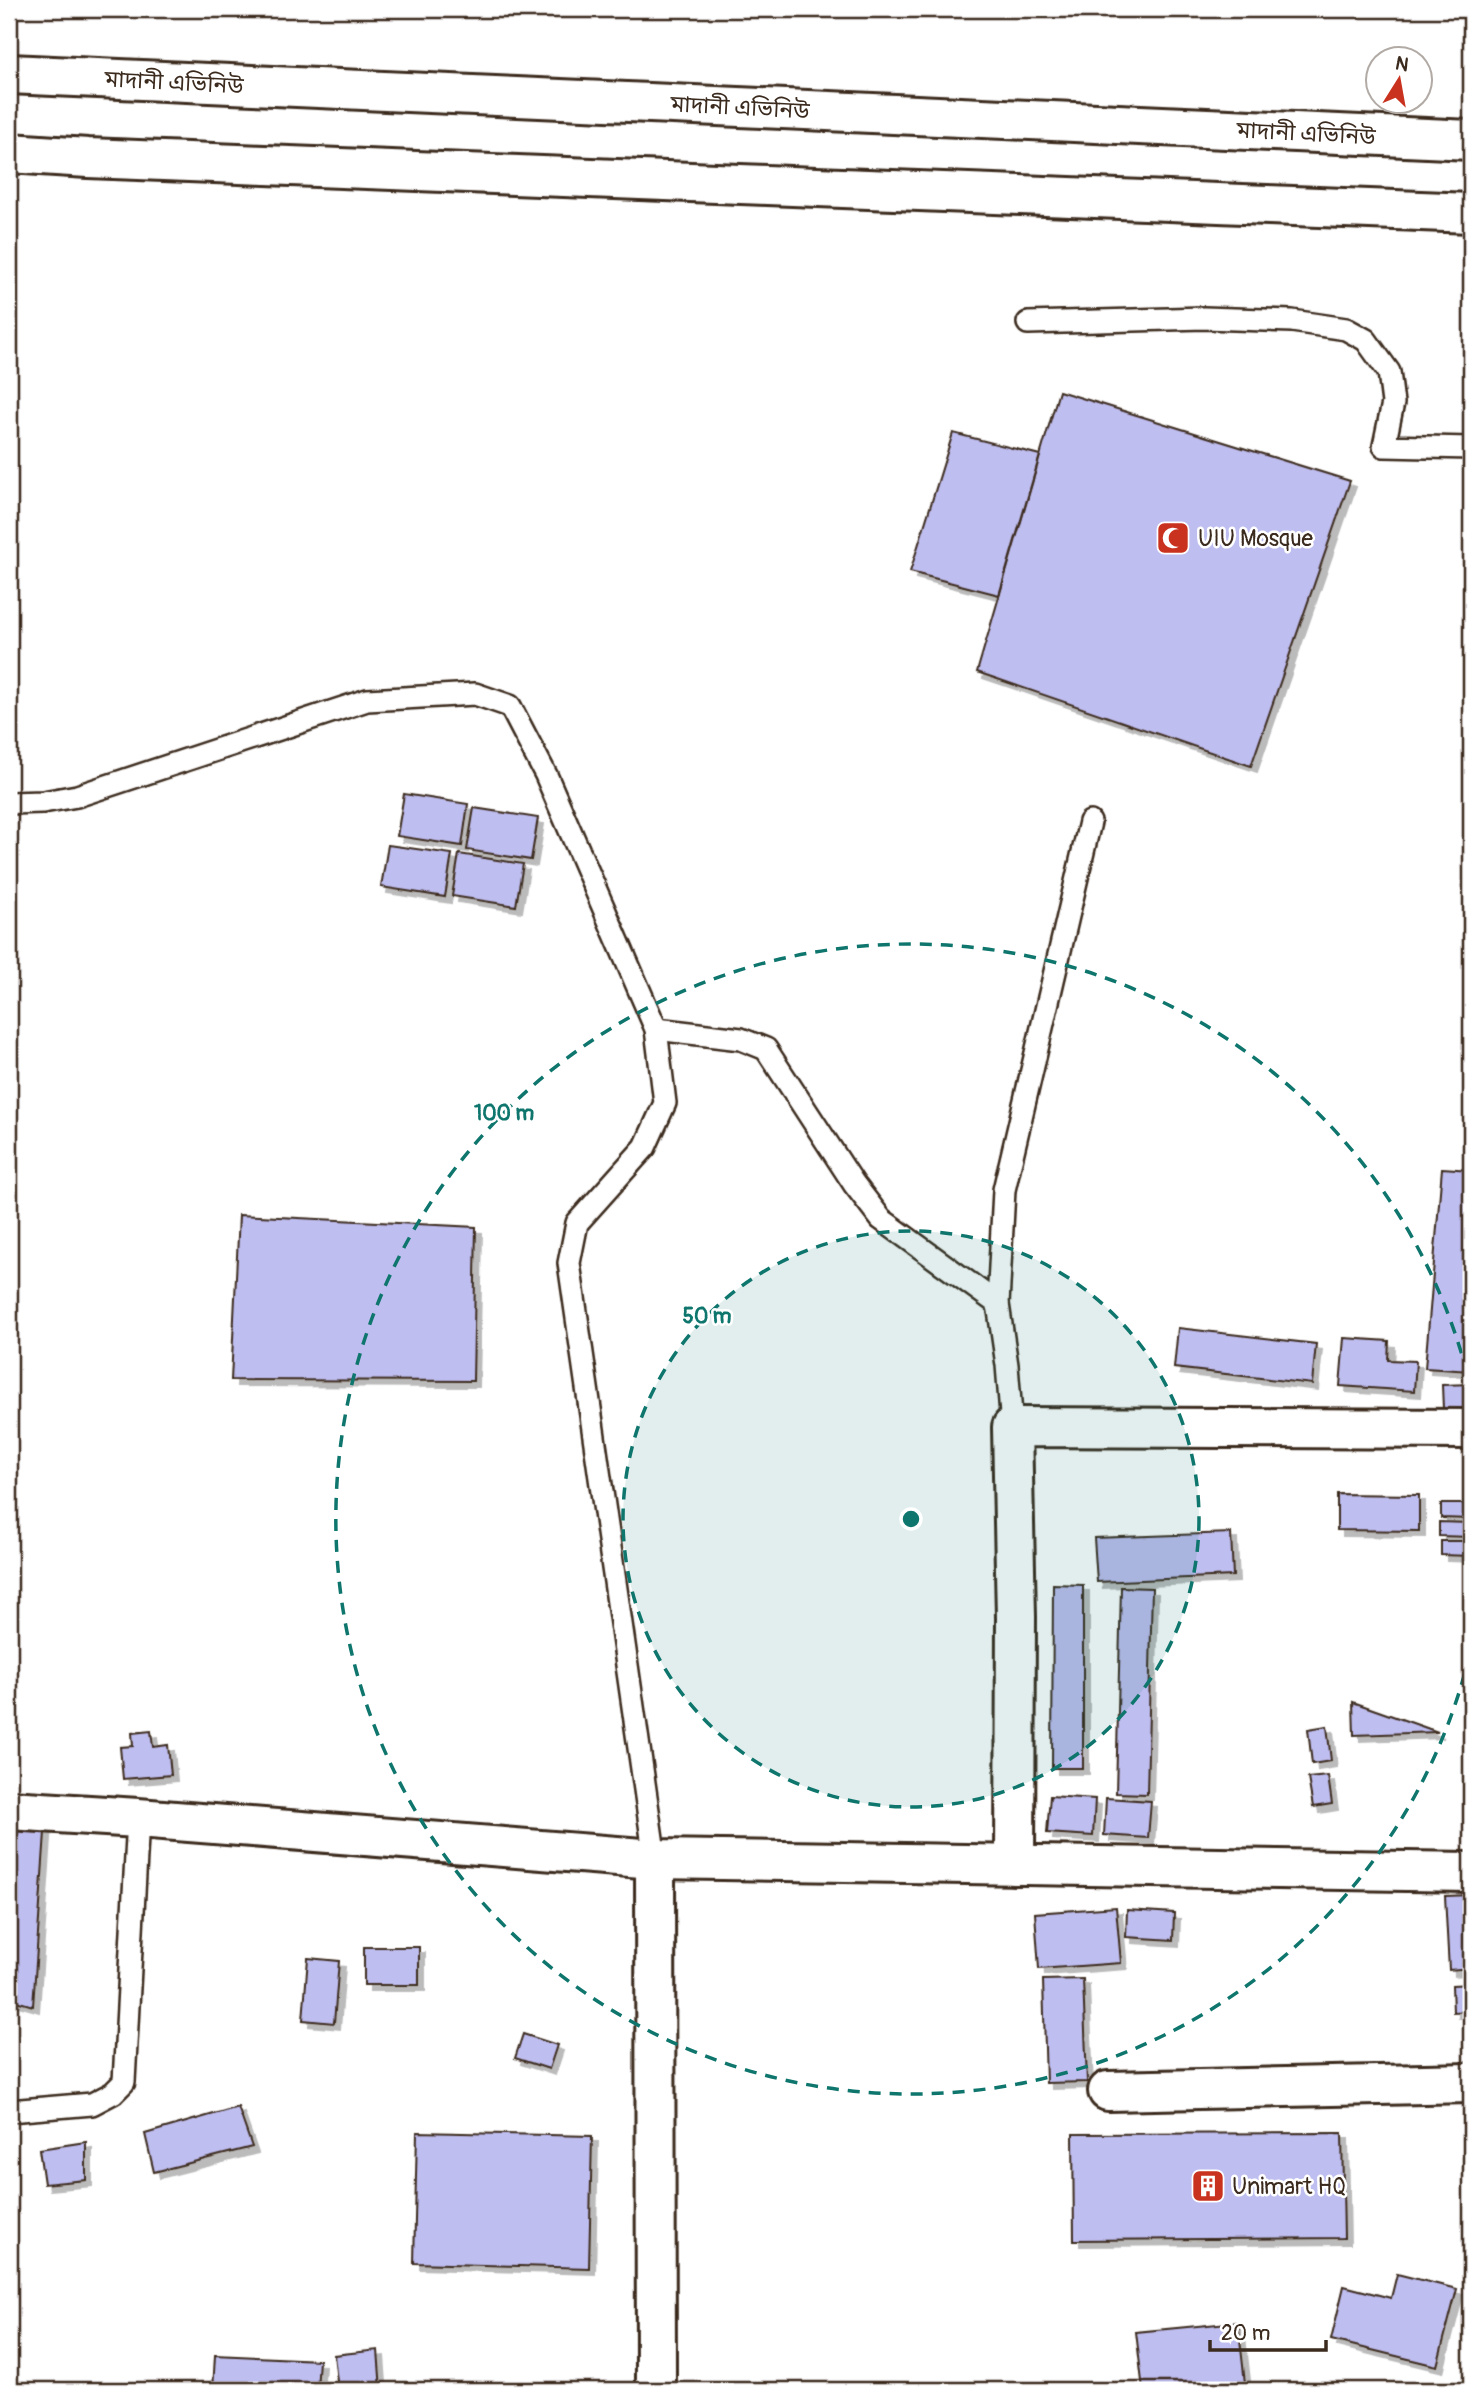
<svg xmlns="http://www.w3.org/2000/svg" width="1480" height="2399" viewBox="0 0 1480 2399" font-family="Pangolin,'Noto Sans Bengali',sans-serif">
  <style>
    .building { fill: #bfbef0; stroke: #3b2a1e; stroke-width: 2; filter: url(#shadow) }
    .lines { fill: none; stroke-linecap: round; stroke-linejoin: round }
    .lane-casing { stroke: #3b2a1e; stroke-width: 26 }
    .street-casing { stroke: #3b2a1e; stroke-width: 44 }
    .secondary-casing { stroke: #3b2a1e; stroke-width: 44 }
    .lane { stroke: #fff; stroke-width: 21 }
    .street { stroke: #fff; stroke-width: 38 }
    .secondary { stroke: #fff; stroke-width: 38 }
    .ring { fill: none; stroke: #0f766e; stroke-width: 3.5; stroke-dasharray: 12 9 }
    .labels { text-anchor: middle; stroke-width: 5; stroke-linejoin: round; paint-order: stroke }
    .street-label { font-size: 23px; fill: #3b2a1e; stroke: #fff }
    .poi-label { font-size: 23px; fill: #3b2a1e; stroke: #fff; text-anchor: start }
    .centre { fill: #0f766e; stroke: #fff; stroke-width: 3.5 }
    .ring-label { font-size: 21px; text-anchor: middle; font-weight: bold; fill: #0f766e; stroke: #fff; stroke-width: 5; stroke-linejoin: round; paint-order: stroke }
  </style>
  <defs>
    <filter id="shadow"><feDropShadow dx="6" dy="6" stdDeviation="0" flood-color="#0004"/></filter>
  </defs>
  <rect width="100%" height="100%" fill="#fff"/>
  <filter id="ink" filterUnits="userSpaceOnUse"><feTurbulence type="fractalNoise" baseFrequency=".0143" numOctaves="2"/><feDisplacementMap in="SourceGraphic" scale="14" xChannelSelector="R" yChannelSelector="G"/><feConvolveMatrix kernelMatrix="1 2 1 2 8 2 1 2 1" color-interpolation-filters="sRGB"/></filter>
  <g filter="url(#ink)">
    <g class="building">
      <polygon points="1059,391 1350,481 1251,766 977,672"/>
      <polygon points="953,433 1040,455 999,595 910,572"/>
      <polygon points="404,794 468,804 462,846 397,836"/>
      <polygon points="474,808 538,818 531,860 467,850"/>
      <polygon points="388,845 452,854 445,897 381,887"/>
      <polygon points="459,854 523,864 516,906 452,896"/>
      <polygon points="1442,1168 1471,1170 1471,1371 1425,1368"/>
      <polygon points="239,1215 476,1227 473,1381 231,1380"/>
      <polygon points="1178,1328 1316,1344 1312,1384 1174,1368"/>
      <polygon points="1344,1338 1389,1341 1388,1360 1416,1361 1414,1391 1340,1386"/>
      <polygon points="1471,1384 1471,1408 1443,1409 1442,1385"/>
      <polygon points="1337,1494 1419,1495 1419,1531 1337,1530"/>
      <polygon points="1441,1504 1471,1504 1471,1519 1441,1518"/>
      <polygon points="1439,1522 1471,1523 1471,1537 1439,1536"/>
      <polygon points="1231,1533 1233,1576 1097,1582 1094,1538"/>
      <polygon points="1441,1541 1471,1541 1471,1556 1441,1555"/>
      <polygon points="1053,1584 1083,1585 1083,1768 1052,1768"/>
      <polygon points="1121,1587 1152,1588 1147,1794 1116,1793"/>
      <polygon points="1353,1702 1438,1732 1354,1735"/>
      <polygon points="1327,1726 1331,1761 1312,1764 1308,1729"/>
      <polygon points="151,1731 153,1747 168,1745 171,1775 123,1779 120,1747 133,1746 132,1733"/>
      <polygon points="1328,1776 1332,1804 1313,1807 1308,1778"/>
      <polygon points="1050,1796 1095,1799 1093,1836 1047,1833"/>
      <polygon points="1106,1798 1151,1801 1148,1838 1104,1835"/>
      <polygon points="46,1818 33,2006 9,1999 9,1819"/>
      <polygon points="1471,1895 1471,1968 1449,1970 1445,1896"/>
      <polygon points="1116,1907 1121,1963 1039,1969 1035,1913"/>
      <polygon points="1127,1910 1174,1913 1173,1940 1126,1937"/>
      <rect x="364" y="1947" width="55" height="38"/>
      <polygon points="308,1958 339,1961 334,2023 303,2020"/>
      <polygon points="1083,1979 1087,2082 1046,2083 1043,1980"/>
      <polygon points="1471,1984 1471,2011 1453,2012 1452,1985"/>
      <polygon points="523,2034 557,2045 549,2069 515,2058"/>
      <polygon points="238,2107 252,2147 154,2172 145,2134"/>
      <polygon points="417,2132 592,2136 589,2268 414,2263"/>
      <polygon points="1342,2133 1344,2238 1074,2240 1073,2134"/>
      <polygon points="86,2142 86,2180 44,2184 39,2149"/>
      <polygon points="1397,2274 1457,2289 1437,2366 1331,2340 1344,2286 1391,2298"/>
      <polygon points="1238,2322 1245,2383 1180,2390 1143,2390 1136,2332"/>
      <polygon points="378,2350 381,2390 338,2390 334,2355"/>
      <polygon points="215,2355 319,2360 317,2390 213,2390"/>
    </g>
    <g class="lines">
      <defs>
        <g id="lane">
          <polyline points="1028,323 1204,318 1292,321 1346,329 1366,340 1389,372 1393,403 1384,446 1471,448"/>
          <polyline points="9,803 43,802 77,796 367,700 475,694 510,706 546,775 656,1029 665,1103 645,1147 577,1223 569,1263 655,1859"/>
          <polyline points="656,1029 741,1039 766,1049 854,1184 881,1219 998,1304"/>
          <polyline points="1012,1427 1007,1365 998,1304 1004,1190 1090,822"/>
          <polyline points="9,2111 92,2104 113,2093 124,2082 138,1818"/>
        </g>
        <g id="street">
          <polyline points="9,1810 138,1818 655,1859 1471,1872"/>
          <polyline points="655,1859 656,2390"/>
          <polyline points="1015,1865 1016,1617 1012,1427 1471,1429"/>
          <polyline points="1108,2091 1471,2083"/>
        </g>
        <g id="secondary">
          <polyline points="9,74 1471,140"/>
          <polyline points="9,153 88,158 1471,213"/>
        </g>
      </defs>
      <use href="#lane" class="lane-casing"/>
      <use href="#street" class="street-casing"/>
      <use href="#secondary" class="secondary-casing"/>
      <use href="#lane" class="lane"/>
      <use href="#street" class="street"/>
      <use href="#secondary" class="secondary"/>
    </g>
  </g>
  <circle cx="911" cy="1519" r="288" fill="#0f766e" fill-opacity=".12"/>
  <g class="ring">
    <circle cx="911" cy="1519" r="288"/>
    <path d="M1470 1653A575 575 0 1 1 1470 1385"/>
  </g>
  <defs>
    <symbol id="mosque-square" viewBox="-11 -11 22 22"><rect x="-9" y="-9" width="18" height="18" rx="4" fill="#c8321e" stroke="#fff"/><path d="M3.5-4.9A6 6 0 1 0 3.5 4.9A5 5 0 1 1 3.5-4.9Z" fill="#fff"/></symbol>
    <symbol id="building-square" viewBox="-11 -11 22 22"><rect x="-9" y="-9" width="18" height="18" rx="4" fill="#c8321e" stroke="#fff"/><path d="M-4-6H4V6H1V3H-1V6H-4ZM-2.5-4.3h1.7v1.8h-1.7ZM.8-4.3h1.7v1.8H.8ZM-2.5-1h1.7V.8h-1.7ZM.8-1h1.7V.8H.8Z" fill="#fff"/></symbol>
  </defs>
  <g fill-rule="evenodd">
    <use href="#mosque-square" x="1154" y="519" width="38" height="38"/>
    <use href="#building-square" x="1189" y="2167" width="38" height="38"/>
  </g>
  <g class="labels">
    <g class="street-label">
      <text transform="translate(174 82) rotate(3)" y="8">মাদানী এভিনিউ</text>
      <text transform="translate(740 107) rotate(3)" y="8">মাদানী এভিনিউ</text>
      <text transform="translate(1306 133) rotate(3)" y="8">মাদানী এভিনিউ</text>
    </g>
    <g class="poi-label">
      <text x="1198" y="546">UIU Mosque</text>
      <text x="1232" y="2194">Unimart HQ</text>
    </g>
  </g>
  <circle cx="911" cy="1519" r="10" class="centre"/>
  <g class="ring-label">
    <text x="504" y="1120">100 m</text>
    <text x="707" y="1323">50 m</text>
  </g>
  <rect width="1480" height="2399" fill="none" stroke="#fff" stroke-width="35"/>
  <rect x="18" y="18" width="1445" height="2364" fill="none" stroke="#3b2a1e" stroke-width="2.5" filter="url(#ink)"/>
  <g transform="translate(1399 80) rotate(11)"><circle r="33" fill="#ffffff" stroke="#b1aaa5" stroke-width="2"/>
  <path d="M0-5L12 26L0 18L-12 26Z" fill="#c8321e"/>
  <text y="-10" font-size="19" font-weight="bold" text-anchor="middle" fill="#3b2a1e">N</text>
  </g>
  <path d="M1210 2340v10h116v-10" fill="none" stroke="#3b2a1e" stroke-width="3.5"/>
  <text x="1221" y="2340" font-size="21" fill="#3b2a1e" stroke="#ffffff" stroke-width="5" paint-order="stroke">20 m</text>
</svg>
